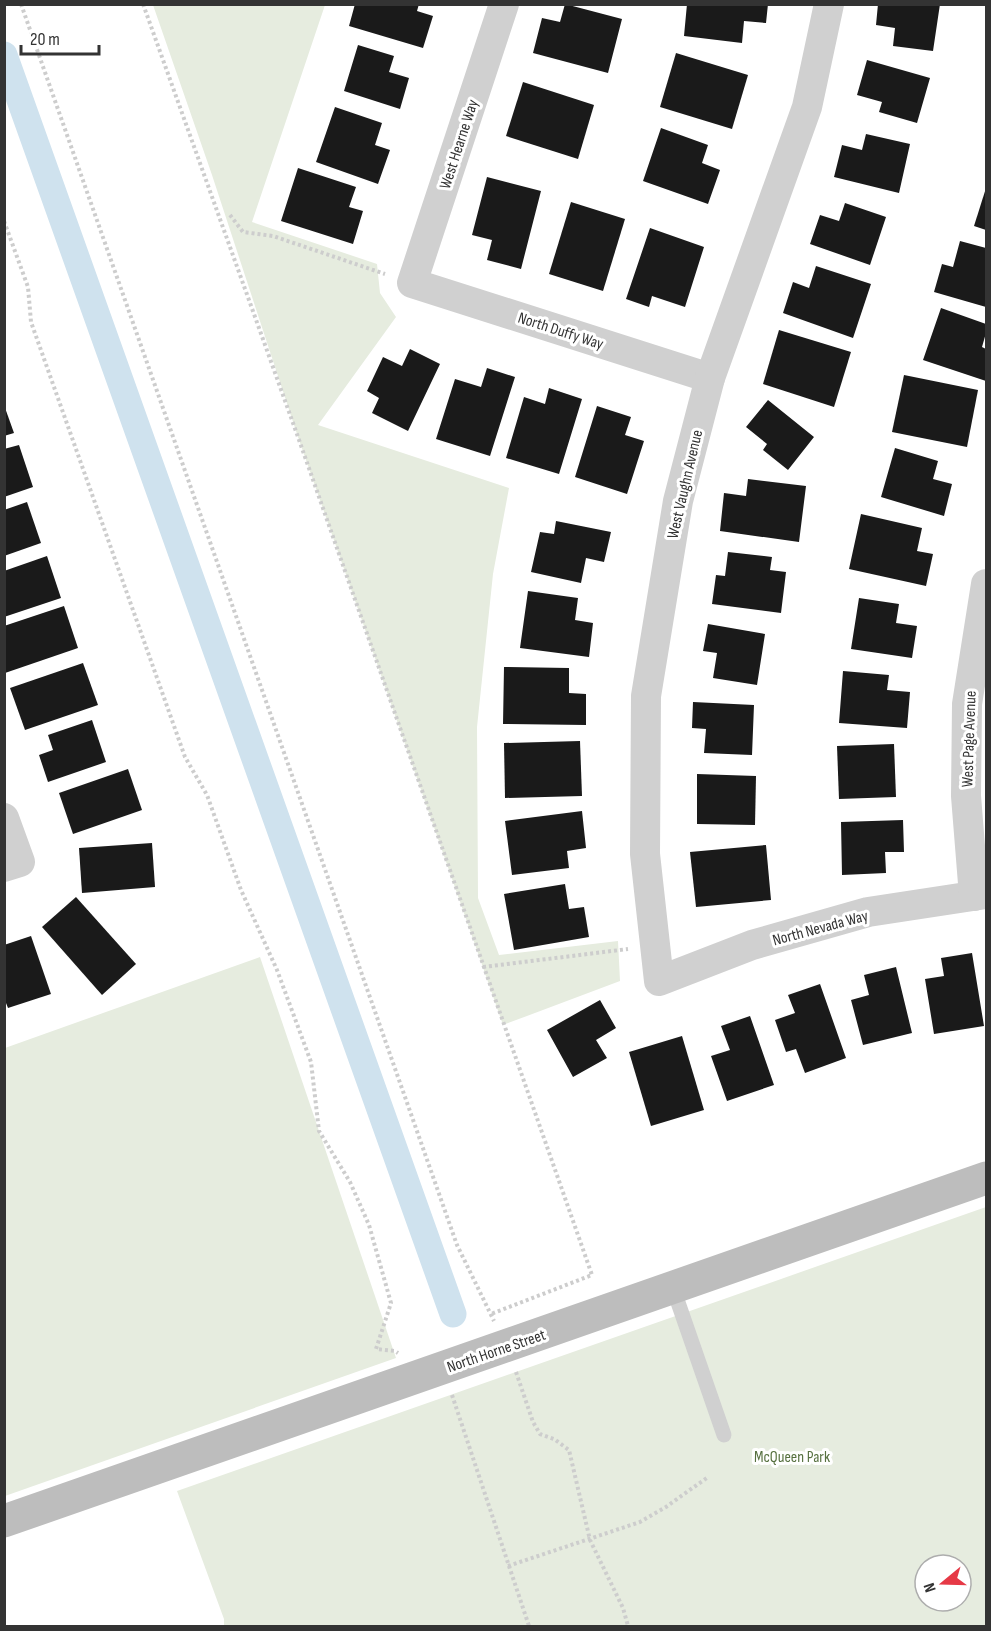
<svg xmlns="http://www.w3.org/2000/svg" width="991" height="1631" viewBox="0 0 991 1631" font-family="'Sofia Sans Condensed',sans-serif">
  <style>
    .green { fill: #e6ecdf; fill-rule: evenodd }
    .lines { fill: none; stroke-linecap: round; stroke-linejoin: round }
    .canal { stroke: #cfe2ee; stroke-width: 27 }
    .building { fill: #1a1a1a }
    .path { stroke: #cdcdcd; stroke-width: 4; stroke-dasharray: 3 3; stroke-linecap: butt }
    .lane { stroke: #d0d0d0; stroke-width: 15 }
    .street { stroke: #d0d0d0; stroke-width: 30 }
    .secondary { stroke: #bdbdbd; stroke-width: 33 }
    .labels { text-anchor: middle; stroke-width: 6; stroke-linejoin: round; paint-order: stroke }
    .street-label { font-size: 16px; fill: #333; stroke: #fff }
    .park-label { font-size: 16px; fill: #56703f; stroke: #fff }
  </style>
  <rect width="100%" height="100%" fill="#fff"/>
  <g class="green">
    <polygon points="153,5 325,5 252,222 377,264 380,293 396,317 318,425 509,488 493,574 477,727 478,898 499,955 618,941 620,981 503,1025 298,437 212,175"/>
    <polygon points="260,957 396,1358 5,1496 5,1048"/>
    <path d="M986 1207V1626H224V1619L177 1491ZM925 1565H961V1601H925Z"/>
  </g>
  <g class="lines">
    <polyline class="canal" points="4,55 453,1314"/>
  </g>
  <g class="building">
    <polygon points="355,4 419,4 417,11 433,16 423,48 349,26"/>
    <polygon points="565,4 622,19 608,73 533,53 542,18 560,22"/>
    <polygon points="687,4 768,4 766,23 744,21 742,43 684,36"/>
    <polygon points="878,4 940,4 933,51 893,46 895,28 876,25"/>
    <polygon points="358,45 394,56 389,72 409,78 400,109 344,91"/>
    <polygon points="676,53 748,75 732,129 660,107"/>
    <polygon points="867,60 930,78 917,123 879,112 882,102 857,95"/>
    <polygon points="523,82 594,105 578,159 506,136"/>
    <polygon points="335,107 382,123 375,145 390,150 378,184 316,162"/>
    <polygon points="661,128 708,145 702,163 720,170 708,204 643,181"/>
    <polygon points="866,134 910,144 899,193 834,177 842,145 862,150"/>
    <polygon points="298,168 356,187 349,207 363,211 353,244 281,221"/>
    <polygon points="487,177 541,191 521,269 487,260 492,240 472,235"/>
    <polygon points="986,188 986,230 974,226"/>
    <polygon points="571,202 625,219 603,291 549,274"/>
    <polygon points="845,203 886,217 870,265 810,244 820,215 839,221"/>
    <polygon points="650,228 704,247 685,307 652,296 649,307 626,299"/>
    <polygon points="960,241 986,248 986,307 934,292 942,264 953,267"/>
    <polygon points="816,266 871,284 853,338 783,313 793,282 809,288"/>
    <polygon points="941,308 986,324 986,333 982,347 986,349 986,381 923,360"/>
    <polygon points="779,330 851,352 834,407 763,384"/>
    <polygon points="410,349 440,364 408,431 372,413 379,398 367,391 383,357 402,366"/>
    <polygon points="487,368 515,377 490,456 436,439 455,379 481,387"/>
    <polygon points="904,375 978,390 967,447 892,432"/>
    <polygon points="549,388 582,399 559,474 506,458 524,397 545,404"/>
    <polygon points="768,400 814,437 788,470 763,450 767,444 746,427"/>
    <polygon points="4,405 14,433 4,436"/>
    <polygon points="597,406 631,417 625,435 644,441 627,494 575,477"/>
    <polygon points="19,445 33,487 4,497 4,449"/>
    <polygon points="895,448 938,461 933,479 952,484 944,516 881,497"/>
    <polygon points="748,479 806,486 799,542 720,531 724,493 746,496"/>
    <polygon points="27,502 41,543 4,556 4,510"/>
    <polygon points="861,514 922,528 917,551 933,554 926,586 849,569"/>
    <polygon points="556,521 611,532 604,562 586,558 581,583 531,572 540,532 554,534"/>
    <polygon points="728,552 772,557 770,570 786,572 781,613 712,604 716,575 725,576"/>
    <polygon points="47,556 61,598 4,617 4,571"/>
    <polygon points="528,591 578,598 575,620 593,623 589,657 520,648"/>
    <polygon points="859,598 899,604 896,623 917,626 912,658 851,649"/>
    <polygon points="64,606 78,648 5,673 4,626"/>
    <polygon points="708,624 765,634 757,685 713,678 717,653 703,651"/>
    <polygon points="83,663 98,705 25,730 10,688"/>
    <polygon points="504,667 569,668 569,693 586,694 586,725 503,724"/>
    <polygon points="843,671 889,675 887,690 910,692 907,728 839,723"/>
    <polygon points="693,702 754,705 752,755 704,753 706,729 692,728"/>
    <polygon points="92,720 106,762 48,782 39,755 53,750 48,735"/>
    <polygon points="580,741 582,796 505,798 504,743"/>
    <polygon points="894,744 896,797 839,799 837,746"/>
    <polygon points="128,769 142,810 73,834 59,793"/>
    <polygon points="697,774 756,776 755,825 697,824"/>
    <polygon points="582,811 586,848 567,851 569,868 512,875 505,821"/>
    <polygon points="903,820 904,852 885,852 886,873 842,875 841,822"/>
    <polygon points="152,843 155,887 82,893 79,848"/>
    <polygon points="766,845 771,900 696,907 690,852"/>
    <polygon points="565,884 569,909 584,907 589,937 514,950 504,894"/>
    <polygon points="76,897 136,964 102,995 42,927"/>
    <polygon points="31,936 51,994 8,1008 4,998 4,945"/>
    <polygon points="972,953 984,1026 934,1034 925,979 944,976 941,958"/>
    <polygon points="896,967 912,1033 863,1045 851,1000 869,995 864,975"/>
    <polygon points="820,984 846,1058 805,1073 796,1049 786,1052 775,1020 795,1013 788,995"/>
    <polygon points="600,1000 616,1028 596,1040 607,1058 573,1077 547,1030"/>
    <polygon points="750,1016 774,1085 727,1101 711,1056 730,1050 721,1026"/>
    <polygon points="682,1036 704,1110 651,1126 629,1052"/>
  </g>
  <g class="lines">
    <g class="path">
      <polyline points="21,4 457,1245 494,1321"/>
      <polyline points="143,4 298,437 592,1275 491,1314"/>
      <polyline points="230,215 243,232 273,236 385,274"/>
      <polyline points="4,221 28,287 31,322 185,757 207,795 241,890 277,970 311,1062 319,1131 350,1182 369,1225 391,1303 376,1349 395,1351 398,1353"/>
      <polyline points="483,967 628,949"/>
      <polyline points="516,1372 533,1422 540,1434 554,1439 569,1450 590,1540 623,1608 628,1626"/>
      <polyline points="452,1395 529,1626"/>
      <polyline points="508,1566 640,1522 666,1507 708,1477"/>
    </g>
    <polyline class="lane" points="673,1288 724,1435"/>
    <g class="street">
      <polyline points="504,4 412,283 710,378"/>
      <polyline points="829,4 807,107 710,378 678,501 646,696 645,854 659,981 752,945 868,912 986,894"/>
      <polyline points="4,818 20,862 4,867"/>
      <polyline points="974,896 966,796 967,704 986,584"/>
    </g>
    <polyline class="secondary" points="4,1521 986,1178"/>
  </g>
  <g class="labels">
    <g class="street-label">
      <text transform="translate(458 144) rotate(-72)" y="6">West Hearne Way</text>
      <text transform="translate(561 330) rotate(18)" y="6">North Duffy Way</text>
      <text transform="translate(684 484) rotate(-77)" y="6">West Vaughn Avenue</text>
      <text transform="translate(968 739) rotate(-88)" y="6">West Page Avenue</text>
      <text transform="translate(820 927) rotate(-15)" y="6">North Nevada Way</text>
      <text transform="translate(496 1350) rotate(-19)" y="6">North Horne Street</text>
    </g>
    <g class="park-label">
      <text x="792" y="1462">McQueen Park</text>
    </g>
  </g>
  <rect width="991" height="1631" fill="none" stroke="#333333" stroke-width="12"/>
  <g transform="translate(943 1583) rotate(251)"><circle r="28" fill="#ffffff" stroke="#adadad" stroke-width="1.5"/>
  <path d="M0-4.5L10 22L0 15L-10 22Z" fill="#e63946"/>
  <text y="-9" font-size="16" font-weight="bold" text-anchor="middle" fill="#333333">N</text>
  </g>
  <path d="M21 45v9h78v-9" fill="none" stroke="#333333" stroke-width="3"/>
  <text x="30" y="45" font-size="18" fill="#333333" stroke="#ffffff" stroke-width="4.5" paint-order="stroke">20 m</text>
</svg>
